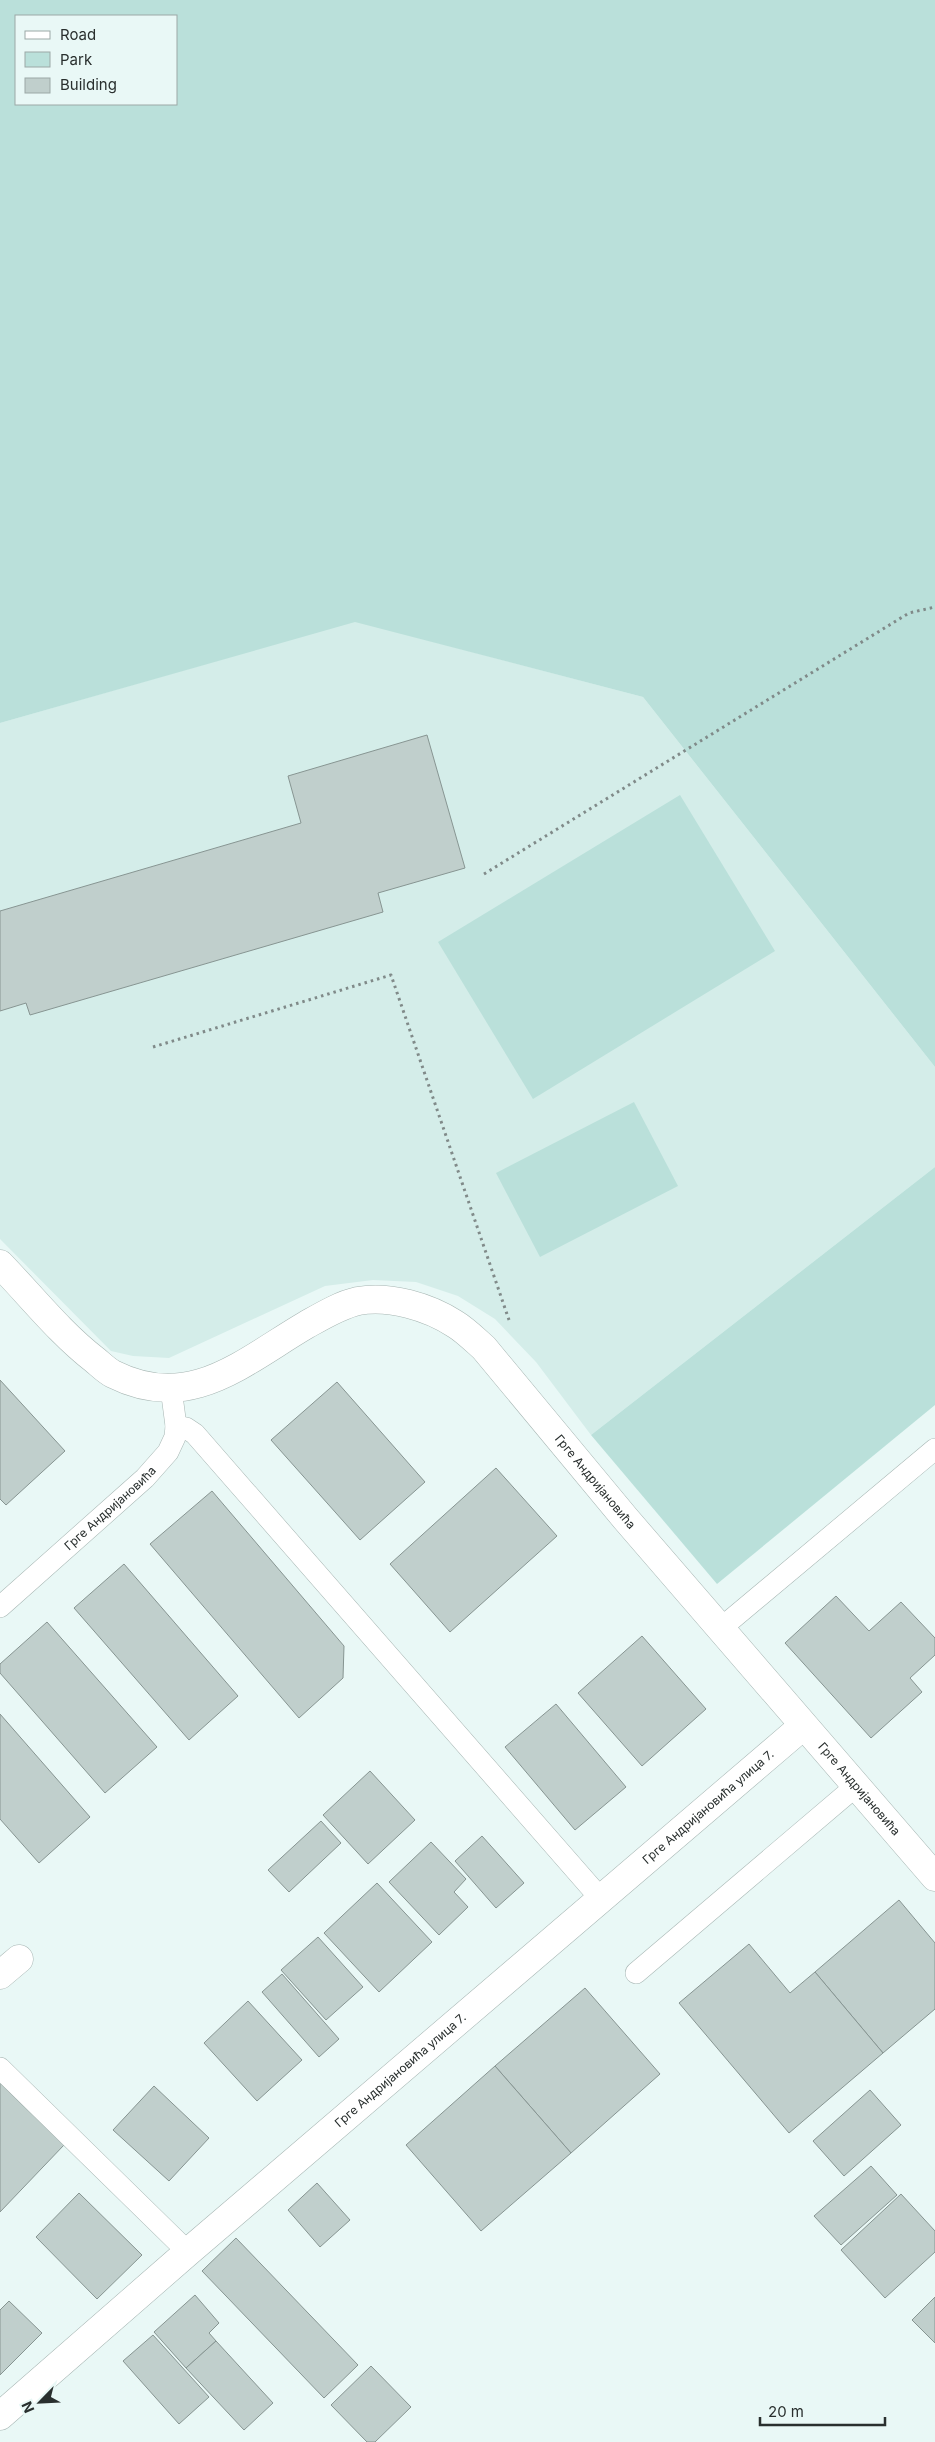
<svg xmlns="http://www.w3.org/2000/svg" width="935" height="2442" viewBox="0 0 935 2442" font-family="Inter,sans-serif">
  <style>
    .built { fill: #d4ede9 }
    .green { fill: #bae0da; fill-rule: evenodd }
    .building { fill: #c0cfcc; stroke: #879592 }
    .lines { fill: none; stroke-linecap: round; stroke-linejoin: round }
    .lane-casing { stroke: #a7b6b3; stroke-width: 22 }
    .street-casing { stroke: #a7b6b3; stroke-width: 29 }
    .path { stroke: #808a89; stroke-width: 3; stroke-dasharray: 2.5 4; stroke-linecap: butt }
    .lane { stroke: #fff; stroke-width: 21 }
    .street { stroke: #fff; stroke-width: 28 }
    .labels { text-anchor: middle; stroke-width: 4; stroke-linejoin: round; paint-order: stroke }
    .street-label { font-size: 12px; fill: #292f2e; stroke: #e9f8f6 }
  </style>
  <rect width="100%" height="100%" fill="#e9f8f6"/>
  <polygon class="built" points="355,621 643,697 935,1067 935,1167 591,1435 536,1362 495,1319 458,1296 416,1282 373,1280 325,1286 169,1358 133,1356 111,1351 0,1239 0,723"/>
  <g class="green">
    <path d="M0 0H935V1067L643 697 355 622 0 723ZM16 16H176V104H16Z"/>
    <polygon points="680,795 775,951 533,1099 438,942"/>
    <polygon points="634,1102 678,1186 540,1257 496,1173"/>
    <polygon points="935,1167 935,1405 717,1584 591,1435"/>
  </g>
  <g class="building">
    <polygon points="427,735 465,868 378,893 383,912 30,1015 26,1003 0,1011 0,911 301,823 288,776"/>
    <polygon points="0,1380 65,1451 6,1505 0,1499"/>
    <polygon points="337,1382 425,1482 360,1540 271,1440"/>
    <polygon points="496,1468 557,1536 450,1632 390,1564"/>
    <polygon points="212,1491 344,1646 343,1678 299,1718 150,1544"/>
    <polygon points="124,1564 238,1696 189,1740 74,1608"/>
    <polygon points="836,1596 869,1631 901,1602 935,1638 935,1655 910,1678 922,1692 871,1738 785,1643"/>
    <polygon points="47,1622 157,1747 105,1793 0,1673 0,1664"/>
    <polygon points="642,1636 706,1709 642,1766 578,1693"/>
    <polygon points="556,1704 626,1787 575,1830 505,1747"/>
    <polygon points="0,1714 90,1817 39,1863 0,1819"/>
    <polygon points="370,1771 415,1820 368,1864 323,1815"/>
    <polygon points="321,1821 341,1843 289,1892 268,1870"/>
    <polygon points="482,1836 524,1883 496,1908 455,1861"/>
    <polygon points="431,1842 466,1879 454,1892 468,1907 439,1935 389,1882"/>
    <polygon points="377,1883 432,1942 379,1992 324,1933"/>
    <polygon points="899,1900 935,1943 935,2009 883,2053 815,1972"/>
    <polygon points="318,1937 363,1987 326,2020 281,1970"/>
    <polygon points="749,1944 790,1993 815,1972 883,2053 789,2133 679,2003"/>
    <polygon points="282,1974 339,2039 319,2057 262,1992"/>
    <polygon points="585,1988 660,2074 571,2153 495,2066"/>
    <polygon points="248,2001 302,2060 257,2101 204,2043"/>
    <polygon points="495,2066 571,2153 481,2231 406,2145"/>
    <polygon points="0,2083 64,2145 0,2212"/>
    <polygon points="154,2086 209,2138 169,2181 113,2130"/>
    <polygon points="870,2090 901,2125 844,2176 813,2141"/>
    <polygon points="871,2166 897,2195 841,2245 814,2216"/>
    <polygon points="317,2183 350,2220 320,2247 288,2210"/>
    <polygon points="79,2193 142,2255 97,2299 36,2237"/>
    <polygon points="901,2194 935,2231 935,2252 885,2298 841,2250"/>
    <polygon points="236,2238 358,2365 324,2398 202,2271"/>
    <polygon points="195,2295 219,2323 209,2333 216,2341 186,2368 154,2332"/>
    <polygon points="935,2297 935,2343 912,2320"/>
    <polygon points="9,2301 42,2333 0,2375 0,2310"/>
    <polygon points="153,2335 209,2397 179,2424 123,2361"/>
    <polygon points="216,2341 273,2403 244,2430 186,2368"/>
    <polygon points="371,2366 411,2407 375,2442 367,2442 331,2405"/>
  </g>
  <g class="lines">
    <defs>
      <g id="lane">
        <polyline points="176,1426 186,1428 195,1434 601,1899"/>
        <path id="s1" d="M0 1607 145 1478 168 1452 175 1437 176 1426 171 1388"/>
        <polyline points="720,1629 935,1449"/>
        <polyline points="636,1973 856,1786"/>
        <polyline points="0,2068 188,2252"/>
      </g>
      <g id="street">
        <path id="s2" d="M0 1264C31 1296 60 1333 95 1360 101 1365 107 1371 113 1374 190 1413 243 1362 306 1325 322 1316 340 1305 358 1301 389 1295 429 1307 455 1324 465 1330 475 1340 484 1348L625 1518 935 1877"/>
        <polyline points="0,1975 19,1959"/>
        <path id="s3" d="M0 2416 188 2252 803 1726"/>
      </g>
    </defs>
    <use href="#lane" class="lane-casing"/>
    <use href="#street" class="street-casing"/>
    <g class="path">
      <polyline points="484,874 909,613 935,607"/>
      <polyline points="153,1047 391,975 509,1320"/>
    </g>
    <use href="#lane" class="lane"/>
    <use href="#street" class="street"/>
  </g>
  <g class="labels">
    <g class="street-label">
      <text dy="4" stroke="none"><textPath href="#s2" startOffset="740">Грге Андријановића</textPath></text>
      <text dy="4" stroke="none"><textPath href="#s1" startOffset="148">Грге Андријановића</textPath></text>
      <text dy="4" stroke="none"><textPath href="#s2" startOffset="1145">Грге Андријановића</textPath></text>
      <text dy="4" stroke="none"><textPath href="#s3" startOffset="934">Грге Андријановића улица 7.</textPath></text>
      <text dy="4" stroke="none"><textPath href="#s3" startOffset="529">Грге Андријановића улица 7.</textPath></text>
    </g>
  </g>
  <rect x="15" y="15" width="162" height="90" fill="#e9f8f6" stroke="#9ca8a6"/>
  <rect x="25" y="31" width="25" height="8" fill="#ffffff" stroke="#9ca8a6"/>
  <text x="60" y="40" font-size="15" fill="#292f2e">Road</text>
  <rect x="25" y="52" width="25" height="15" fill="#bae0da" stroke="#9ca8a6"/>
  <text x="60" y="65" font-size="15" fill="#292f2e">Park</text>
  <rect x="25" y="78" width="25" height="15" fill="#c0cfcc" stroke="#9ca8a6"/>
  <text x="60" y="90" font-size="15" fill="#292f2e">Building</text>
  <g transform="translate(40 2402) rotate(246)" stroke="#e9f8f6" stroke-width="4" paint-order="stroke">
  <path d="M0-4L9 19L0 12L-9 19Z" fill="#292f2e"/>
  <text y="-8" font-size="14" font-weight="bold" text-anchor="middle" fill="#292f2e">N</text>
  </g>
  <path d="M760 2417v8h125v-8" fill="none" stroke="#292f2e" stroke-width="2.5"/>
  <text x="768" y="2417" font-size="15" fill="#292f2e" stroke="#e9f8f6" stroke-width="4" paint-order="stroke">20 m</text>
</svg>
